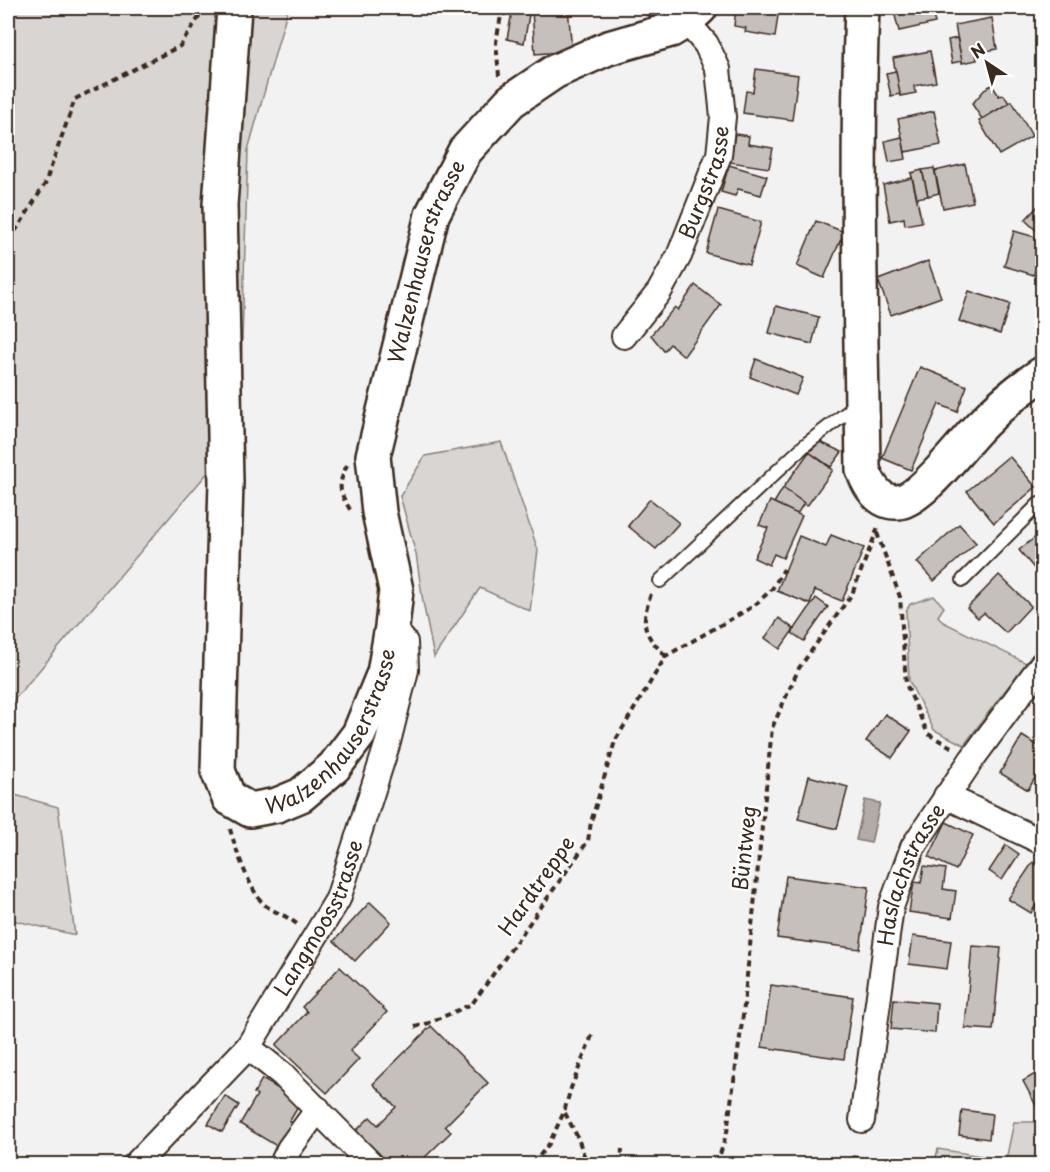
<svg xmlns="http://www.w3.org/2000/svg" width="1050" height="1172" viewBox="0 0 1050 1172" font-family="'Playpen Sans',sans-serif">
  <style>
    .green { fill: #d8d5d2; stroke: #8a8078; stroke-width: 1.5 }
    .water { fill: #b2aba7; stroke: #827770; stroke-width: 1.5 }
    .building { fill: #c6c0bd; stroke: #3b2a1e; stroke-width: 1.5 }
    .lines { fill: none; stroke-linecap: round; stroke-linejoin: round }
    .lane-casing { stroke: #3b2a1e; stroke-width: 16 }
    .street-casing { stroke: #3b2a1e; stroke-width: 28 }
    .secondary-casing { stroke: #3b2a1e; stroke-width: 38 }
    .path { stroke: #3b2a1e; stroke-width: 4; stroke-dasharray: 6 4.5; stroke-linecap: butt }
    .lane { stroke: #fff; stroke-width: 12 }
    .street { stroke: #fff; stroke-width: 24 }
    .secondary { stroke: #fff; stroke-width: 33 }
    .labels { text-anchor: middle; stroke-width: 5; stroke-linejoin: round; paint-order: stroke }
    .street-label { font-size: 21px; fill: #3b2a1e; stroke: #fff }
  </style>
  <rect width="100%" height="100%" fill="#f3f2f2"/>
  <filter id="ink" filterUnits="userSpaceOnUse"><feTurbulence type="fractalNoise" baseFrequency=".0167" numOctaves="2"/><feDisplacementMap in="SourceGraphic" scale="12" xChannelSelector="R" yChannelSelector="G"/><feConvolveMatrix kernelMatrix="1 2 1 2 8 2 1 2 1" color-interpolation-filters="sRGB"/></filter>
  <g filter="url(#ink)">
    <g class="green">
      <polygon points="8,8 288,8 248,150 239,436 8,707"/>
      <polygon points="501,442 538,550 530,611 480,588 434,657 423,602 416,554 400,496 425,456"/>
      <polygon points="934,596 944,607 938,616 943,622 1026,663 964,745 934,730 909,681 906,611 910,604"/>
      <polygon points="8,793 58,807 75,935 8,919"/>
      <polygon points="1014,1122 1042,1122 1042,1164 934,1164 938,1149 1006,1160"/>
    </g>
    <polygon class="water" points="865,800 880,803 871,843 856,840"/>
    <g class="building">
      <polygon points="568,8 572,51 535,54 532,10"/>
      <polygon points="635,8 656,8 653,17 634,11"/>
      <polygon points="736,8 779,8 775,37 745,32 746,28 734,26"/>
      <polygon points="893,8 931,8 935,23 899,31"/>
      <polygon points="512,12 529,15 524,43 507,39"/>
      <polygon points="992,18 997,49 976,53 977,60 962,63 955,25"/>
      <polygon points="957,38 962,61 952,63 948,40"/>
      <polygon points="930,51 936,82 914,86 916,93 900,96 893,58"/>
      <polygon points="756,69 798,75 792,120 743,113 746,91 753,92"/>
      <polygon points="896,71 900,94 891,96 886,73"/>
      <polygon points="992,85 999,96 1004,95 1009,103 982,119 972,104 986,88"/>
      <polygon points="1012,101 1032,136 999,155 979,121"/>
      <polygon points="934,111 941,145 905,152 898,119"/>
      <polygon points="735,134 749,136 748,144 773,148 769,168 730,162"/>
      <polygon points="902,137 906,159 889,162 885,141"/>
      <polygon points="965,164 973,202 943,208 935,171"/>
      <polygon points="729,165 767,176 761,195 738,189 735,196 721,192"/>
      <polygon points="934,168 939,193 928,196 922,170"/>
      <polygon points="922,170 928,196 917,198 911,173"/>
      <polygon points="912,178 922,222 905,225 904,218 890,221 883,185"/>
      <polygon points="1039,205 1042,209 1042,236 1025,220"/>
      <polygon points="718,210 761,222 749,265 706,253"/>
      <polygon points="816,221 844,232 824,278 797,266"/>
      <polygon points="1014,231 1042,239 1034,275 1004,266"/>
      <polygon points="928,261 941,297 891,315 878,280"/>
      <polygon points="695,285 721,305 684,356 670,344 664,351 651,335 675,307 678,310"/>
      <polygon points="969,291 1010,304 1000,334 959,321"/>
      <polygon points="776,306 819,317 812,344 769,333"/>
      <polygon points="756,359 803,378 796,395 750,377"/>
      <polygon points="920,367 967,386 957,412 939,404 911,470 882,458"/>
      <polygon points="820,442 842,452 831,467 809,452"/>
      <polygon points="809,452 833,470 807,506 783,488"/>
      <polygon points="1009,456 1036,487 994,523 967,491"/>
      <polygon points="783,488 804,503 797,514 774,503"/>
      <polygon points="650,499 679,523 656,549 628,526"/>
      <polygon points="770,501 802,516 783,558 774,554 769,565 754,558 768,528 759,525"/>
      <polygon points="959,524 976,543 934,581 917,562"/>
      <polygon points="831,535 864,548 842,601 815,590 810,604 777,591 799,536 826,547"/>
      <polygon points="1038,535 1042,541 1042,578 1019,550"/>
      <polygon points="999,575 1031,606 1006,633 984,613 978,618 967,608"/>
      <polygon points="816,598 828,607 804,641 792,633"/>
      <polygon points="779,618 794,629 780,649 765,638"/>
      <polygon points="885,714 911,731 892,758 866,741"/>
      <polygon points="1022,736 1042,748 1042,766 1028,790 1000,773"/>
      <polygon points="809,776 848,787 837,829 798,819"/>
      <polygon points="946,822 973,835 956,870 929,857"/>
      <polygon points="1006,845 1019,854 1002,880 989,871"/>
      <polygon points="1033,862 1042,868 1042,905 1038,902 1031,913 1008,899"/>
      <polygon points="924,866 946,869 943,889 956,891 952,918 909,912 914,882 921,883"/>
      <polygon points="786,876 869,887 860,949 777,938"/>
      <polygon points="370,902 391,922 355,961 334,941"/>
      <polygon points="913,936 951,941 947,969 909,964"/>
      <polygon points="972,946 1001,948 993,1030 965,1028"/>
      <polygon points="340,967 387,1012 350,1051 359,1059 327,1093 276,1045 307,1012 302,1007"/>
      <polygon points="771,985 853,997 844,1059 762,1047"/>
      <polygon points="894,999 937,1003 935,1033 891,1029"/>
      <polygon points="431,1026 488,1083 445,1126 451,1132 418,1164 384,1164 353,1134 370,1117 378,1125 396,1107 373,1084"/>
      <polygon points="1042,1070 1042,1114 1041,1115 1023,1081"/>
      <polygon points="262,1079 301,1102 289,1122 294,1125 280,1148 240,1124 257,1095 254,1093"/>
      <polygon points="225,1096 239,1105 222,1132 208,1124"/>
      <polygon points="962,1110 992,1114 989,1139 959,1135"/>
      <polygon points="853,1156 888,1162 888,1164 852,1164"/>
    </g>
    <g class="lines">
      <defs>
        <g id="lane">
          <polyline points="963,580 1039,504 1042,504"/>
          <polyline points="660,581 805,445 858,404"/>
        </g>
        <g id="street">
          <path id="s1" d="M624 336 659 292 679 256 719 155 723 117 718 69 706 44 686 21"/>
          <polyline points="946,796 1042,842"/>
          <polyline points="248,1047 283,1075 371,1164"/>
          <path id="s2" d="M862 1120 891 907 913 847 972 759 1042 664"/>
          <path id="s3" d="M136 1164 248 1047 338 899 388 742 406 670 405 642 392 627"/>
          <polyline points="282,1164 289,1149 318,1109"/>
        </g>
        <g id="secondary">
          <path id="s4" d="M234 8 220 205 226 482 218 771 229 798 250 810 277 805 301 795 334 767 359 734 384 673 392 627 396 590 379 512 373 456 432 215 465 151 511 101 554 72 608 48 671 30 686 21 700 8"/>
          <path d="M862 8C856 162 861 316 863 470 869 485 878 503 898 502 922 500 964 441 982 424 1000 405 1021 388 1042 374"/>
        </g>
      </defs>
      <use href="#lane" class="lane-casing"/>
      <use href="#street" class="street-casing"/>
      <use href="#secondary" class="secondary-casing"/>
      <g class="path">
        <polyline points="499,76 496,42 501,16 514,8"/>
        <polyline points="8,240 19,226 45,184 75,99 180,46 205,8"/>
        <path d="M347 465C337 486 339 492 351 511"/>
        <polyline points="877,533 900,597 906,684 928,734 953,748"/>
        <path d="M651 594C640 625 643 634 666 656"/>
        <path d="M230 829C235 847 251 895 266 906 276 913 288 916 298 925"/>
        <polyline points="415,1027 429,1023 472,1004 588,841 591,822 615,741 666,656 754,606 772,589 784,569"/>
        <polyline points="565,1113 578,1138 587,1164"/>
        <polyline points="533,1164 549,1144 564,1112 571,1088 593,1033"/>
        <polyline points="621,1164 622,1149"/>
        <polyline points="717,1164 727,1132 743,1015 772,728 799,668 852,594 879,525"/>
      </g>
      <use href="#lane" class="lane"/>
      <use href="#street" class="street"/>
      <use href="#secondary" class="secondary"/>
    </g>
  </g>
  <g class="labels">
    <g class="street-label">
      <text dy="7" stroke="none"><textPath href="#s1" startOffset="176">Burgstrasse</textPath></text>
      <text dy="7" stroke="none"><textPath href="#s4" startOffset="1443">Walzenhauserstrasse</textPath></text>
      <text dy="7" stroke="none"><textPath href="#s4" startOffset="939">Walzenhauserstrasse</textPath></text>
      <text transform="translate(745 848) rotate(-84)" y="7">Büntweg</text>
      <text dy="7" stroke="none"><textPath href="#s2" startOffset="252">Haslachstrasse</textPath></text>
      <text transform="translate(537 886) rotate(-55)" y="7">Hardtreppe</text>
      <text dy="7" stroke="none"><textPath href="#s3" startOffset="310">Langmoosstrasse</textPath></text>
    </g>
  </g>
  <rect width="1050" height="1172" fill="none" stroke="#fff" stroke-width="30"/>
  <rect x="15" y="15" width="1020" height="1142" fill="none" stroke="#3b2a1e" stroke-width="2" filter="url(#ink)"/>
  <g transform="translate(987 63) rotate(324)" stroke="#ffffff" stroke-width="4.5" paint-order="stroke">
  <path d="M0-4.5L10 22L0 15L-10 22Z" fill="#3b2a1e"/>
  <text y="-9" font-size="16" font-weight="bold" text-anchor="middle" fill="#3b2a1e">N</text>
  </g>
</svg>
